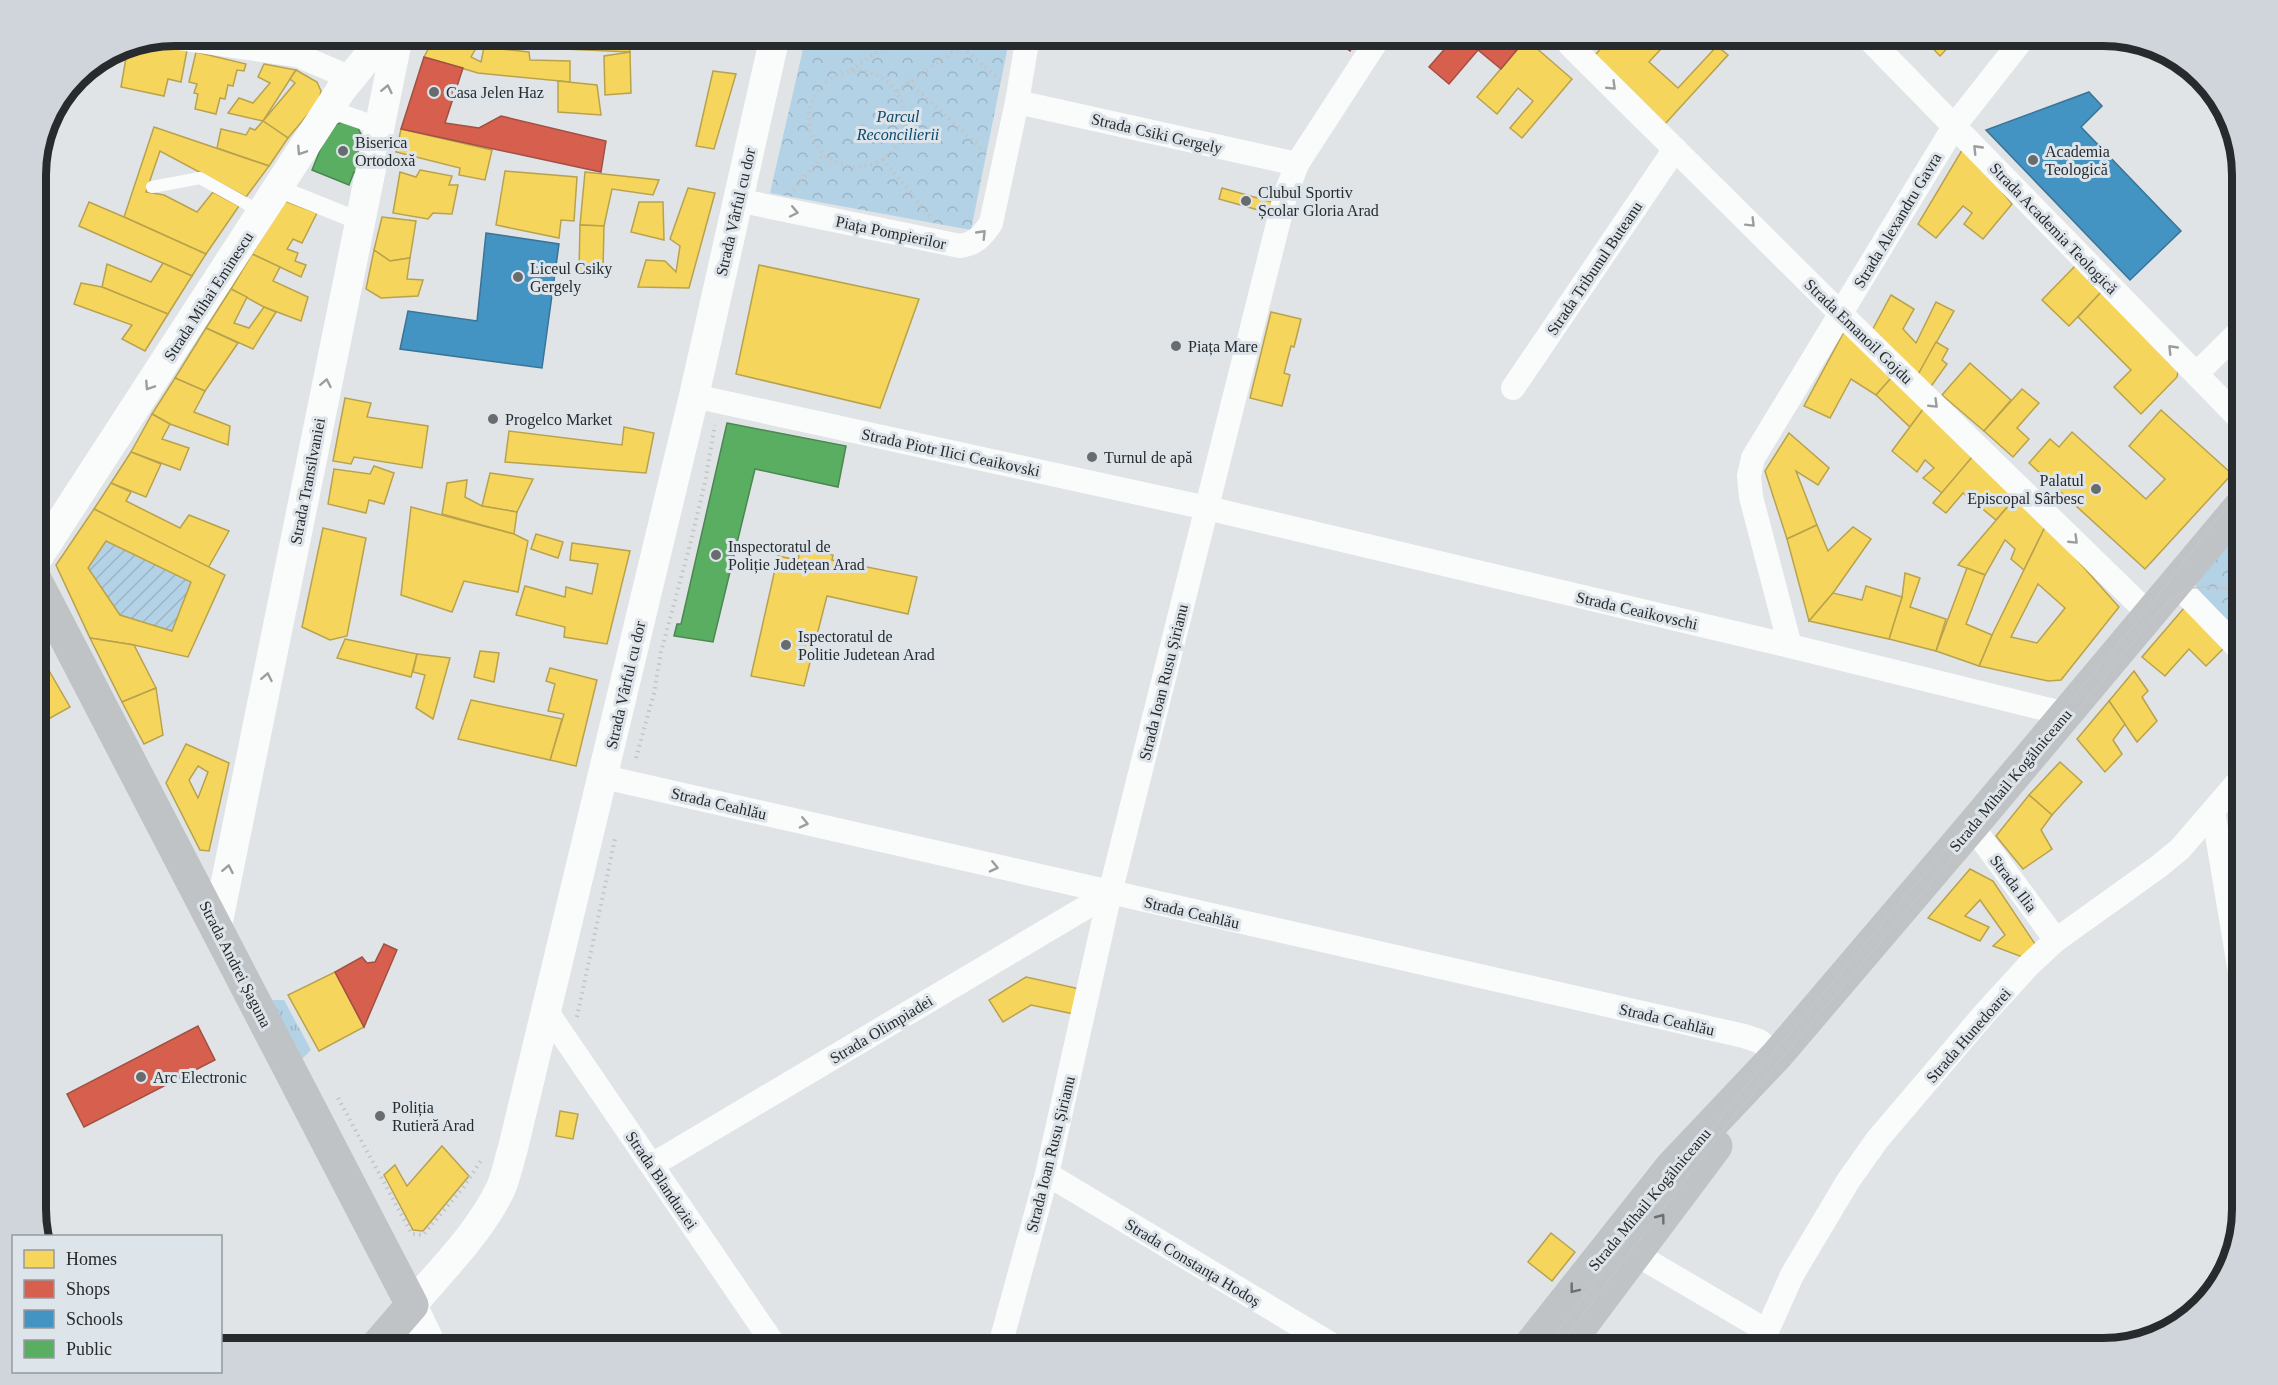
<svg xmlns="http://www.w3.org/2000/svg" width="2278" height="1385" viewBox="0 0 2278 1385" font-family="Georgia,serif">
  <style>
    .grass { fill: url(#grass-tufts) }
    .park { fill: url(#park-crowns) }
    .garden { fill: url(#garden-furrows) }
    .homes { fill: #f6d55c; stroke: #b8a24e; stroke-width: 1.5; fill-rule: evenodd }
    .shops { fill: #d6604d; stroke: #a25043; stroke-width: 1.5 }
    .schools { fill: #4393c3; stroke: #3b7496; stroke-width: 1.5 }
    .public { fill: #5aae61; stroke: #4b8751; stroke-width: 1.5 }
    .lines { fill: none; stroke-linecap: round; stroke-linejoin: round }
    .path { stroke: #c2c4c5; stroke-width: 4; stroke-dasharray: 1.5 4.5; stroke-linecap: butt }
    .service { stroke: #fafbfb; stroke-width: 12 }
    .pedestrian { stroke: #fafbfb; stroke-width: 18 }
    .minor { stroke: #fafbfb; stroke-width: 24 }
    .tertiary { stroke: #fafbfb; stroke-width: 30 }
    .secondary { stroke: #bfc3c5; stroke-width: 33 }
    .tram { stroke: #c5c5c6; stroke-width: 1.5 }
    .oneway { stroke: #9c9d9e }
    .oneway2 { stroke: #6c6f71 }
    .poi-dot { fill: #686c6e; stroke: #dde4ea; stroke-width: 2 }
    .labels { text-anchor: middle; stroke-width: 6; stroke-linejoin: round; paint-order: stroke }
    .poi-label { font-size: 16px; fill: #282b2d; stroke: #dde4ea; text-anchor: start }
    .park-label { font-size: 16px; font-style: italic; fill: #0b4a6d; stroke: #dde4ea }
    .street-label { font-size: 16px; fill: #282b2d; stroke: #dde4ea }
    .rim { fill: none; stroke: #282b2d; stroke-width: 8 }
  </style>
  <defs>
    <pattern id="grass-tufts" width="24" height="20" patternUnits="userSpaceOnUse" patternTransform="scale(1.5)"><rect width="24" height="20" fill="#b4d2e6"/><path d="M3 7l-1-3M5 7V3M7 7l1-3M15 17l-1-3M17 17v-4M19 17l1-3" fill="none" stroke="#9bb4c6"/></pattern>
    <pattern id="park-crowns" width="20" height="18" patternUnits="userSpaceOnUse" patternTransform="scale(1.5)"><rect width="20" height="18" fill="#b4d2e6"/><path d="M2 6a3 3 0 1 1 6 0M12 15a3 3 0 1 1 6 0" fill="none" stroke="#9bb4c6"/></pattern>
    <pattern id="garden-furrows" width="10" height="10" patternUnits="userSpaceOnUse" patternTransform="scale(1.5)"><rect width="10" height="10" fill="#b4d2e6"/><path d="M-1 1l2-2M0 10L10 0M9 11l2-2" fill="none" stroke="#9bb4c6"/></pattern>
  </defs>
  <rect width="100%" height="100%" fill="#e0e4e7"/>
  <polygon class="grass" points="270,1000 284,1000 311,1050 302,1059"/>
  <g class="park">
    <polygon points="806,36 1010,36 971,230 770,193"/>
    <polygon points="2242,521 2242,638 2202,601 2195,583"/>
  </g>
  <polygon class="garden" points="106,541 191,582 172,631 120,615 88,568"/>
  <g class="homes">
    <polygon points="435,36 483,36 471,57 481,62 484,47 529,52 530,60 570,61 570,82 478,73 424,57"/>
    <polygon points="499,36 628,36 630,52 518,47"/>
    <polygon points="1613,36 1673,36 1649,62 1678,88 1717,46 1728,55 1665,124 1592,58"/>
    <polygon points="1921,36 1959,36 1940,56"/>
    <polygon points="1971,36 1984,36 1979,45"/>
    <polygon points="1526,39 1572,79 1522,138 1510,128 1533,101 1518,88 1497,114 1477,97"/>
    <polygon points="145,42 187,50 181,82 168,79 164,96 121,87 128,46"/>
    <polygon points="196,52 246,64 244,71 237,70 233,86 228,85 225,99 220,98 216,114 195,109 198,94 194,93 197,84 189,82"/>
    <polygon points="630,52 631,93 605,95 604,56"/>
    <polygon points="264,64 296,70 263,121 228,113 239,98 253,103 270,83 258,77"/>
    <polygon points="296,70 317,82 321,91 319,101 288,138 263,121 295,83 290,79"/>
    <polygon points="713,71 736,74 714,149 696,146"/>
    <polygon points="558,81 597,85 601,115 558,112"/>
    <polygon points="263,121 288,138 269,166 217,148 221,129 246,135 250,128 255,130"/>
    <polygon points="154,127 269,166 246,197 160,151 146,192 164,195 197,212 213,192 239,206 206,254 124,217"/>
    <polygon points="401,129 492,150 485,180 459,175 460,168 396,152"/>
    <polygon points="1965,145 2012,204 1983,239 1964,224 1972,213 1963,206 1936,238 1918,224"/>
    <polygon points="420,170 452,176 449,185 458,185 452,214 433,213 428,219 393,213 400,172 416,177"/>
    <polygon points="505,171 577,177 574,221 561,220 559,238 496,225"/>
    <polygon points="585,172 659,180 653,195 612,189 604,226 580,225"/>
    <polygon points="688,188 715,193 689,288 638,287 646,260 665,261 676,272 680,246 670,239"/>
    <polygon points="1222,188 1272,202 1269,213 1219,199"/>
    <polygon points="285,201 317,213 302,243 293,239 287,249 298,253 295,261 306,265 301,277 252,254"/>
    <polygon points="89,202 124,217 206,254 192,276 79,226"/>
    <polygon points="639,202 663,202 664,240 631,232"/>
    <polygon points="382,217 416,221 410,258 390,261 374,250"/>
    <polygon points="580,225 604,226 603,270 579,271"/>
    <polygon points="374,250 390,261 410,258 407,279 423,280 418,296 381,298 366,289"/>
    <polygon points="252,254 280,267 273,281 308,297 301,321 264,307 231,289"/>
    <polygon points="163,263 192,276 168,314 102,287 107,264 151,282"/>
    <polygon points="759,265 919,299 880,408 736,374"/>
    <polygon points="2076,265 2103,290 2069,326 2042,300"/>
    <polygon points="81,283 102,287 168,314 145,351 122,339 132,325 74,304"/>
    <polygon points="231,289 247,297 234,323 249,328 264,307 276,312 253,349 206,328"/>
    <polygon points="2103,290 2179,365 2177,377 2141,414 2114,387 2131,370 2078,317"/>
    <polygon points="1891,295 1914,309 1903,329 1916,343 1936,302 1954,311 1915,380 1869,336"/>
    <polygon points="1271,312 1301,319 1294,347 1291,346 1284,373 1290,375 1282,406 1250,398"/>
    <polygon points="206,328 238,343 205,391 175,378"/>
    <polygon points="1845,330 1892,377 1876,395 1851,379 1830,418 1804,406"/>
    <polygon points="1936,342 1948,349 1942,360 1947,364 1927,392 1915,380"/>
    <polygon points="1970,363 2011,400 1984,431 1942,395"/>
    <polygon points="1892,377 1924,408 1910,427 1876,395"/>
    <polygon points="175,378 205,391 194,412 230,426 228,445 170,424 152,414"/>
    <polygon points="2022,389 2039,403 2017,428 2029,439 2013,457 1984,431"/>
    <polygon points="345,398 371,403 367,417 428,426 422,468 354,457 351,464 333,461"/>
    <polygon points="1924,408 1973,456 1942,493 1923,478 1934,468 1925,460 1917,472 1892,451"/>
    <polygon points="2161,410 2232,474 2145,569 2029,463 2050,439 2059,447 2072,432 2146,499 2165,479 2129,446"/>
    <polygon points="152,414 170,424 162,439 189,448 180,470 131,452"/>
    <polygon points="624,427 654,433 646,473 505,462 509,431 622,445"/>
    <polygon points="1789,433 1829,468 1818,485 1796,471 1817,525 1787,539 1765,471"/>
    <polygon points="131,452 161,464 146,497 111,483"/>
    <polygon points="1973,456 2015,498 1996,520 1963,493 1946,513 1933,503"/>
    <polygon points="374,466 394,473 384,504 369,500 366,513 328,504 334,469 370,474"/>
    <polygon points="490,473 533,479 517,512 482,506"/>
    <polygon points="467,480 465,497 482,506 517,512 514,534 442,514 447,483"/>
    <polygon points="111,483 131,492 126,501 180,528 189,515 229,531 208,568 94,509"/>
    <polygon points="2015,498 2046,525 2024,570 2011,559 2015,549 2005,540 1985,575 1958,565"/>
    <polygon points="411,507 514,534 528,541 518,592 464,581 452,612 401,595"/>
    <path d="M94 509 225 575 188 657 134 645 90 638 56 565ZM106 541 191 582 172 631 120 615 88 568Z"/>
    <polygon points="1817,525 1828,551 1853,527 1871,539 1833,593 1809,621 1787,539"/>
    <path d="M2046 525 2119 607 2061 680 2048 681 1979 666 1992 635ZM2038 584 2065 608 2037 643 2011 637Z"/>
    <polygon points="323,528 366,538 347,636 330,640 302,627"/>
    <polygon points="536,534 563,542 558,558 531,549"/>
    <polygon points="572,543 630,551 607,644 564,637 565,627 516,615 525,586 565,597 566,587 592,594 598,564 570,560"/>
    <polygon points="800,549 833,555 832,560 917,577 908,614 827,596 804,686 751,676 778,556 798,560"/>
    <polygon points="1967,568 1985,575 1966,624 1992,635 1979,666 1936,651"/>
    <polygon points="1905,573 1920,578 1910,607 1946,619 1936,651 1889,639 1902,597"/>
    <polygon points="1866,586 1902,597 1889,639 1809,621 1833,593 1862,600"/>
    <polygon points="2184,608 2227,645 2206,666 2189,649 2165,676 2142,657"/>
    <polygon points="90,638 134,645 156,688 122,702"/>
    <polygon points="345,639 417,654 411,677 337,658"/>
    <polygon points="480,651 499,653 494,682 474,677"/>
    <polygon points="417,654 450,658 433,719 416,708 425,675 413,672"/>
    <polygon points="40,655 70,707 36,726 36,657"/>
    <polygon points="550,668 597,680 576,766 550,760 564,714 548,711 555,684 546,681"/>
    <polygon points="2134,671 2148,691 2142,697 2157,721 2137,742 2109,701"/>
    <polygon points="156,688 163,735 144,744 122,702"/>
    <polygon points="471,700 562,719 550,760 458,739"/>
    <polygon points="2109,701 2125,724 2113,740 2122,754 2105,772 2077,739"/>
    <path d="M186 744 229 763 209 851 200 850 166 783ZM198 766 208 772 198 798 189 780Z"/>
    <polygon points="2060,762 2082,782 2052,815 2029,795"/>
    <polygon points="2029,795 2052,815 2041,830 2052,849 2023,869 1996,836"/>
    <polygon points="1970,869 1993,881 2037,947 2025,958 1993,946 2005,935 1980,900 1965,916 1989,927 1980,941 1928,918"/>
    <polygon points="335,972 364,1027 319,1051 288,995"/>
    <polygon points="1026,977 1080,989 1074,1014 1031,1005 1003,1022 989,1000"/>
    <polygon points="560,1111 578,1114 573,1139 556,1136"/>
    <polygon points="442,1146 469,1176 423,1231 413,1230 384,1175 395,1165 407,1186"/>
    <polygon points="1551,1233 1575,1252 1552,1281 1528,1262"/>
  </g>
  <g class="shops">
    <polygon points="1329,36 1358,36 1350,51"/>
    <polygon points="1456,36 1522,36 1526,39 1501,69 1478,50 1449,84 1429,67"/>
    <polygon points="424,57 463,68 445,123 479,128 501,116 606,141 601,172 401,129"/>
    <polygon points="384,944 397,950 364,1027 335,972 362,957 367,963 375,962"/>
    <polygon points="198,1026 215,1060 84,1127 67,1094"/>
  </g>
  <g class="schools">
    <polygon points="2089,92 2102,106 2081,127 2181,231 2130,280 1986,130"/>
    <polygon points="486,233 559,244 542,368 400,349 408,311 477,321"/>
  </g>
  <g class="public">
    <polygon points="342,122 358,128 364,140 358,174 354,172 349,185 312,170 329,128"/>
    <polygon points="727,423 846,446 838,487 755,469 713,642 674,636 677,624 681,624"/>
  </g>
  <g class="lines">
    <g class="path">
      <polyline points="949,36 1000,80"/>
      <polyline points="851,70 901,36"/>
      <circle cx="857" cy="119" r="48"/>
      <polyline points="909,82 985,152"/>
      <polyline points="897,91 961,46"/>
      <polyline points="883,159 932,219"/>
      <polyline points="793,190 824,154"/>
      <polyline points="636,758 654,693 661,652 691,541 705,482 715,425"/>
      <polyline points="577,1017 615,839"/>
      <polyline points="338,1098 412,1234 423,1235 463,1188 482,1159"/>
    </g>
    <polyline class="service" points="152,187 200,178 261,212"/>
    <g class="pedestrian">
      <polyline points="329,109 378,126"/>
      <polyline points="277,188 359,221"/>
    </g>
    <g class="minor">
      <polyline points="1579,36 1570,45 1591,66 1841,314 2149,614"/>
      <polyline points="1866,36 2242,421"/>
      <polyline points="173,37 297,55 351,78"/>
      <polyline points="1017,102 1297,164"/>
      <path d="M737 200 960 246C976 244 983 235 991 223L1017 102 1028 36"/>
      <polyline points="2196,374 2242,329"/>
      <polyline points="1513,388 1675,149"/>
      <polyline points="694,396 1207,508 1790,646 2066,714"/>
      <polyline points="2176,584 2242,652"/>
      <polyline points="1790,646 1751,497 1749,476 1753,458 1955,125 2025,36"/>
      <polyline points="604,777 1744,1036 1759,1041 1777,1055"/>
      <polyline points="2213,811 2242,984"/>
      <polyline points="1972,826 2056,940"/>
      <polyline points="547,1012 777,1349"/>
      <polyline points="652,1165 1110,893"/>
      <polyline points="1047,1174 1339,1349"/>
      <polyline points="1634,1253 1767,1331"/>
      <polyline points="999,1349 1047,1174 1110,893 1285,196 1297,164 1380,36"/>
      <polyline points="1765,1349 1767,1331 1792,1275 1848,1181 1877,1140 1986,1012 2029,965 2056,940 2158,867 2180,849 2242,777"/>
    </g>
    <g class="tertiary">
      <polyline points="36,560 341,90 385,36"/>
      <polyline points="217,926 398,36"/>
      <path d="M433 1349 412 1305C443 1268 480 1232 501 1188 506 1176 509 1161 513 1148L694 396 775 36"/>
    </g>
    <g class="secondary">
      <polyline points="36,581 412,1305 374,1349"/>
      <polyline points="1527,1349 1672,1166 1777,1055 1972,826 2242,504"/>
      <polyline points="1564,1349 1716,1146"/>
    </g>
    <g class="tram">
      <polyline points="1544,1349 1707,1134 1774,1052 2146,611 2242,487"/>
      <polyline points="1557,1349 1720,1134 1781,1059 2072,717 2153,618 2173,598 2191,588 2206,587 2242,590"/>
    </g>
  </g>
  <defs><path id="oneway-chevron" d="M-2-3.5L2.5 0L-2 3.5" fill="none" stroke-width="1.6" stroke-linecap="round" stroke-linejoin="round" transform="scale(1.5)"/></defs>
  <g class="oneway">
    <use href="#oneway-chevron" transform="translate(1612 86) rotate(44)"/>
    <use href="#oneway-chevron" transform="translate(387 89) rotate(-78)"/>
    <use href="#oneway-chevron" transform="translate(1977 149) rotate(-134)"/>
    <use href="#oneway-chevron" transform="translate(301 151) rotate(123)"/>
    <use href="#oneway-chevron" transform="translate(794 212) rotate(12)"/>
    <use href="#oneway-chevron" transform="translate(1751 223) rotate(45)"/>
    <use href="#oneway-chevron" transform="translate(982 234) rotate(-46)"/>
    <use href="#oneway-chevron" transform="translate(2172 349) rotate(-134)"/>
    <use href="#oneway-chevron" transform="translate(326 383) rotate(-79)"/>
    <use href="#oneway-chevron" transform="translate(149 386) rotate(123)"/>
    <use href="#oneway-chevron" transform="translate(1934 404) rotate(44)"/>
    <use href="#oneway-chevron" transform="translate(2074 540) rotate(44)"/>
    <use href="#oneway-chevron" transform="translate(267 677) rotate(-79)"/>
    <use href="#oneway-chevron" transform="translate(804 823) rotate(13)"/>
    <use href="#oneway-chevron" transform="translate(994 867) rotate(13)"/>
    <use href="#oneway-chevron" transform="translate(228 869) rotate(-79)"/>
  </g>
  <g class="oneway2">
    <use href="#oneway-chevron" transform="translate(1661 1218) rotate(-53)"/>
    <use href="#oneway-chevron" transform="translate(1574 1289) rotate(128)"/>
  </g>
  <g class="poi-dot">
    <circle cx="434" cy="92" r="6"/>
    <circle cx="343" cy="151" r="6"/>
    <circle cx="2033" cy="160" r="6"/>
    <circle cx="1246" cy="201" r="6"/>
    <circle cx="518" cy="277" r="6"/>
    <circle cx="1176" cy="346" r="6"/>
    <circle cx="493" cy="419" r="6"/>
    <circle cx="1092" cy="457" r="6"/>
    <circle cx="2096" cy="489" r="6"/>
    <circle cx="716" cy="555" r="6"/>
    <circle cx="786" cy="645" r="6"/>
    <circle cx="141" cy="1077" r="6"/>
    <circle cx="380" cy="1116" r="6"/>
  </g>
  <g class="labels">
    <g class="poi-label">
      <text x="446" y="98">Casa Jelen Haz</text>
      <text x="355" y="148">Biserica<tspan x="355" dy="18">Ortodoxă</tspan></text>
      <text x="2045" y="157">Academia<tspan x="2045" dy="18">Teologică</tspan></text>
      <text x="1258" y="198">Clubul Sportiv<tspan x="1258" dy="18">Școlar Gloria Arad</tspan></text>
      <text x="530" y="274">Liceul Csiky<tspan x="530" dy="18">Gergely</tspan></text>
      <text x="1188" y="352">Piața Mare</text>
      <text x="505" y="425">Progelco Market</text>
      <text x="1104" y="463">Turnul de apă</text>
      <text x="2084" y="486" text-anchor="end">Palatul<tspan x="2084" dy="18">Episcopal Sârbesc</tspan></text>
      <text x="728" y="552">Inspectoratul de<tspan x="728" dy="18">Poliție Județean Arad</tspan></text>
      <text x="798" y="642">Ispectoratul de<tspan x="798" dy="18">Politie Judetean Arad</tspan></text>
      <text x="153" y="1083">Arc Electronic</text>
      <text x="392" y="1113">Poliția<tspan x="392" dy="18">Rutieră Arad</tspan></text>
    </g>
    <g class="park-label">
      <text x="898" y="122">Parcul<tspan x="898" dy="18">Reconcilierii</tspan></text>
    </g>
    <g class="street-label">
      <text transform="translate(1157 133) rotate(13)" y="6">Strada Csiki Gergely</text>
      <text transform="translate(735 212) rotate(-77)" y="6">Strada Vârful cu dor</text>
      <text transform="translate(1897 220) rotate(-59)" y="6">Strada Alexandru Gavra</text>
      <text transform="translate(2054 228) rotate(46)" y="6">Strada Academia Teologică</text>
      <text transform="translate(891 232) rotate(12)" y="6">Piața Pompierilor</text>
      <text transform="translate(1594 268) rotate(-56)" y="6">Strada Tribunul Buteanu</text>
      <text transform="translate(208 296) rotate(-57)" y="6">Strada Mihai Eminescu</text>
      <text transform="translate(1859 331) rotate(44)" y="6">Strada Emanoil Gojdu</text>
      <text transform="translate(951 452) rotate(12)" y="6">Strada Piotr Ilici Ceaikovski</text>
      <text transform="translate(307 481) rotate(-79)" y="6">Strada Transilvaniei</text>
      <text transform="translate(1637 610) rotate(13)" y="6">Strada Ceaikovschi</text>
      <text transform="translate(1163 682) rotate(-76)" y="6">Strada Ioan Rusu Șirianu</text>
      <text transform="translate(625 685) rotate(-77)" y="6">Strada Vârful cu dor</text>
      <text transform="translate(2010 780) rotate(-50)" y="6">Strada Mihail Kogălniceanu</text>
      <text transform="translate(719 803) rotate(13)" y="6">Strada Ceahlău</text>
      <text transform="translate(2014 883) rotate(53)" y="6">Strada Ilia</text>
      <text transform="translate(1192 912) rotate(13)" y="6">Strada Ceahlău</text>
      <text transform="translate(236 964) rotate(63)" y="6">Strada Andrei Șaguna</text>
      <text transform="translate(1667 1019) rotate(13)" y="6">Strada Ceahlău</text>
      <text transform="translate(881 1029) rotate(-31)" y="6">Strada Olimpiadei</text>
      <text transform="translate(1968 1035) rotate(-49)" y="6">Strada Hunedoarei</text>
      <text transform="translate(1050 1154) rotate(-76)" y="6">Strada Ioan Rusu Șirianu</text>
      <text transform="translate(662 1180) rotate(56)" y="6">Strada Blanduziei</text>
      <text transform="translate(1649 1199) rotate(-50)" y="6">Strada Mihail Kogălniceanu</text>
      <text transform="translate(1193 1262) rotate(31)" y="6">Strada Constanța Hodoș</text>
    </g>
  </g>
  <path d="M0 0H2278V1385H0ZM175 46H2103A129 129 0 0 1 2232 175V1209A129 129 0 0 1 2103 1338H175A129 129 0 0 1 46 1209V175A129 129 0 0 1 175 46Z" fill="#cfd5db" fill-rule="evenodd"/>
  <path class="rim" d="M175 46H2103A129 129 0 0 1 2232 175V1209A129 129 0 0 1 2103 1338H175A129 129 0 0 1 46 1209V175A129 129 0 0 1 175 46Z"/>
  <rect x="12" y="1235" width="210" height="138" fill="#dde4ea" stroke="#959a9e" stroke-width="1.5"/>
  <rect x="24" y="1250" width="30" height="18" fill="#f6d55c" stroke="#959a9e" stroke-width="1.5"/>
  <text x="66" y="1265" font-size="18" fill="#282b2d">Homes</text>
  <rect x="24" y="1280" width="30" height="18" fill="#d6604d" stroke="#959a9e" stroke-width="1.5"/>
  <text x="66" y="1295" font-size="18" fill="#282b2d">Shops</text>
  <rect x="24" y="1310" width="30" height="18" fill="#4393c3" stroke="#959a9e" stroke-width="1.5"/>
  <text x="66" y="1325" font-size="18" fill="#282b2d">Schools</text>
  <rect x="24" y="1340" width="30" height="18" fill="#5aae61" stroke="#959a9e" stroke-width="1.5"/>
  <text x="66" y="1355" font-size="18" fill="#282b2d">Public</text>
</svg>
